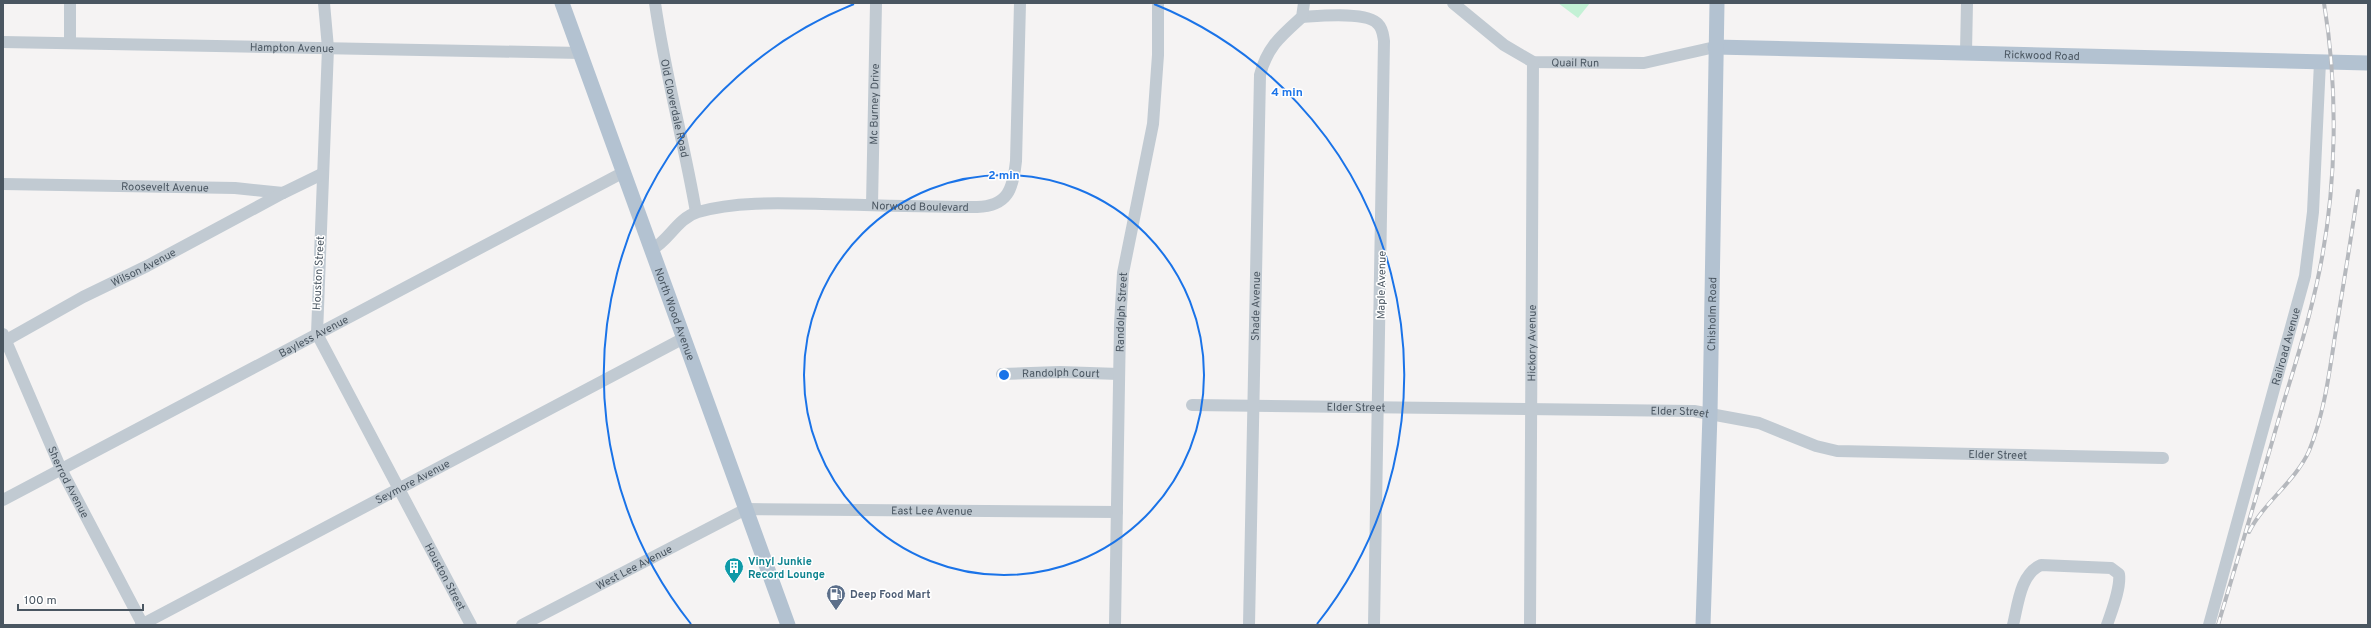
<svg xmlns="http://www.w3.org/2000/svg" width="2371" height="628" viewBox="0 0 2371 628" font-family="Overpass,sans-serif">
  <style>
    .green { fill: #c3f1d5 }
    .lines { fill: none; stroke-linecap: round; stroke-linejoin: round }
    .minor { stroke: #c1cad2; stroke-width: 12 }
    .major { stroke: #b3c2d1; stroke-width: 15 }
    .rail-casing { stroke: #b5b8bd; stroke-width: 4 }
    .rail { stroke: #fff; stroke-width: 2.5; stroke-dasharray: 8; stroke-linecap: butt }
    .ring { fill: none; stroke: #1a73e8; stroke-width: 2 }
    .labels { text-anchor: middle; stroke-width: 3; stroke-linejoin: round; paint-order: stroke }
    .street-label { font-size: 11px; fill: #4a5661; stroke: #fff }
    .culture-label { font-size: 11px; font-weight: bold; fill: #0d838f; stroke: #fff; text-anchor: start }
    .service-label { font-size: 11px; font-weight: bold; fill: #4e5e75; stroke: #fff; text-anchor: start }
    .centre { fill: #1a73e8; stroke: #fff; stroke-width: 2 }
    .ring-label { font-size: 12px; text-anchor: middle; font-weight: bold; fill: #1a73e8; stroke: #fff; stroke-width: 3; stroke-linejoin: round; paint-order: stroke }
  </style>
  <rect width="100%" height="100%" fill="#f5f3f3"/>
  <polygon class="green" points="1558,3 1590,3 1578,18"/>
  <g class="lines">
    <g class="minor">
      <polyline points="70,3 70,43"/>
      <path id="s1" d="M324 3 328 48 317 334 471 625"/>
      <path id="s2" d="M655 3C665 74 684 142 696 212"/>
      <path id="s3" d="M1453 3 1504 45 1533 62 1644 63 1715 47"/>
      <path d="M1302 17C1319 16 1367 11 1378 24 1383 29 1383 35 1384 41L1374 625"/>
      <path id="s4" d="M3 42 581 53"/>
      <polyline points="1966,52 1967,3"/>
      <path id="s5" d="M3 184 235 188 283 193 322 174"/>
      <path id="s6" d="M872 205 876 3"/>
      <path id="s7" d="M651 250C669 241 677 218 698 212 735 201 783 203 822 204 873 205 925 207 977 207 1008 206 1013 189 1016 161L1020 3"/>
      <path id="s8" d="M3 334 61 469 143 625"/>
      <path id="s9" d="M3 342 83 297 147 266 283 193"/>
      <path id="s10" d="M1002 374 1060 372 1119 374"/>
      <path id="s11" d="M1192 405 1694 411 1759 423 1816 446 1837 451 2163 458"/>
      <path id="s12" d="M3 500 624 172"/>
      <path id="s13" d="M141 625 684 338"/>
      <path id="s14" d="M522 625 746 509 1117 512"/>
      <path id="s15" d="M1115 625 1120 324 1123 273 1153 124 1158 55V3"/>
      <path id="s16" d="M1249 625 1260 75C1267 47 1281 36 1302 17L1304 3"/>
      <path id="s17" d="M1530 625 1533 62"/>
      <path d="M2013 625C2018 605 2020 574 2041 565L2111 568 2119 574C2121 588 2112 610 2107 625"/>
      <path id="s18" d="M2209 625 2305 276 2313 212 2320 62"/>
    </g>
    <g class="major">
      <path id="s19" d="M562 3 788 625"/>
      <path id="s20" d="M1715 47 2368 63"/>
      <path id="s21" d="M1703 625 1710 414 1717 3"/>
    </g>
    <defs>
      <g id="rail">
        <path d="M2249 532C2264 502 2295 482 2309 451 2324 414 2329 375 2335 336 2343 287 2351 239 2358 191"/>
        <path d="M2218 625C2240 551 2262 478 2283 404 2297 359 2311 314 2320 268 2337 183 2338 88 2324 3"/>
      </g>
    </defs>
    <use href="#rail" class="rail-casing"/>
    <use href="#rail" class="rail"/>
  </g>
  <g class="ring">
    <circle cx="1004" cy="375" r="200"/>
    <path d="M691 624A400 400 0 0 1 854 4M1154 4A400 400 0 0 1 1317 624"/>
  </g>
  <defs>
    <symbol id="building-pin" viewBox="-11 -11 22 30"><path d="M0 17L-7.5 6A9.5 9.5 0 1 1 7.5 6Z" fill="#0f9aa8" stroke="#fff"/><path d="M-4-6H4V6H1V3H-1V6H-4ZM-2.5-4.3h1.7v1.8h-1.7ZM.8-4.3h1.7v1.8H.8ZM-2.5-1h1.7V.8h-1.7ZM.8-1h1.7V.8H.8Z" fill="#fff"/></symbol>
    <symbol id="fuel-pin" viewBox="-11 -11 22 30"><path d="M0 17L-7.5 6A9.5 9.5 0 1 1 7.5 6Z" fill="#5c6f8a" stroke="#fff"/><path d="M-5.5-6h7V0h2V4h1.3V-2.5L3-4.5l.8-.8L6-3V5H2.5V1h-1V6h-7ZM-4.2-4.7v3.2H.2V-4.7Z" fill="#fff"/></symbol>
  </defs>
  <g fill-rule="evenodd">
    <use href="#building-pin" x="723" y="556" width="22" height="30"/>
    <use href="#fuel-pin" x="825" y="583" width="22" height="30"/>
  </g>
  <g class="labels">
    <g class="street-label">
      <text dy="4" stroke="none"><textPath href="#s4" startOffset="289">Hampton Avenue</textPath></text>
      <text dy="4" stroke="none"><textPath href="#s20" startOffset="327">Rickwood Road</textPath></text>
      <text dy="4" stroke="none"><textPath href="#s3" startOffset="142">Quail Run</textPath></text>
      <text dy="4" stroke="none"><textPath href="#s6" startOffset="101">Mc Burney Drive</textPath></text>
      <text dy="4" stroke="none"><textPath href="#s2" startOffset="107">Old Cloverdale Road</textPath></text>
      <text dy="4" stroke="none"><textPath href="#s5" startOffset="162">Roosevelt Avenue</textPath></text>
      <text dy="4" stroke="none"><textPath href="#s7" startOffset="284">Norwood Boulevard</textPath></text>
      <text dy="4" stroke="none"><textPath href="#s9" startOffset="159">Wilson Avenue</textPath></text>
      <text transform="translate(318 273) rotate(-87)" y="4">Houston Street</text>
      <text transform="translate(1381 285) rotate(-89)" y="4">Maple Avenue</text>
      <text dy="4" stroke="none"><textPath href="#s16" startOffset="319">Shade Avenue</textPath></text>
      <text dy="4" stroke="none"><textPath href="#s15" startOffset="313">Randolph Street</textPath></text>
      <text dy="4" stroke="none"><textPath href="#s19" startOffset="331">North Wood Avenue</textPath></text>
      <text dy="4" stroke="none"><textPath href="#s21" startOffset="311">Chisholm Road</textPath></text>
      <text dy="4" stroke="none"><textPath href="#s12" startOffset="351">Bayless Avenue</textPath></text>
      <text dy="4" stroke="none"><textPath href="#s17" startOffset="282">Hickory Avenue</textPath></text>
      <text dy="4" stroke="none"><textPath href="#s18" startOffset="289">Railroad Avenue</textPath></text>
      <text dy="4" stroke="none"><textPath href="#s10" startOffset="59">Randolph Court</textPath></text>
      <text dy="4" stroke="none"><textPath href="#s11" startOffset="164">Elder Street</textPath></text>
      <text dy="4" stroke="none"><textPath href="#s11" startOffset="488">Elder Street</textPath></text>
      <text dy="4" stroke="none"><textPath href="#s11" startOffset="812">Elder Street</textPath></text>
      <text dy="4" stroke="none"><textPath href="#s8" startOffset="162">Sherrod Avenue</textPath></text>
      <text dy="4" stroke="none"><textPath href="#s13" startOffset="307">Seymore Avenue</textPath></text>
      <text dy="4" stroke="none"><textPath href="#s14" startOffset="438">East Lee Avenue</textPath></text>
      <text dy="4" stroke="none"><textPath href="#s14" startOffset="126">West Lee Avenue</textPath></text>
      <text dy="4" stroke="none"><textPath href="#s1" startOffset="606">Houston Street</textPath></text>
    </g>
    <g class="culture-label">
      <text x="748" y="565">Vinyl Junkie<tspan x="748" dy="13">Record Lounge</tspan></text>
    </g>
    <g class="service-label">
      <text x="850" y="598">Deep Food Mart</text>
    </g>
  </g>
  <circle cx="1004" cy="375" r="6" class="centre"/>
  <g class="ring-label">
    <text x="1287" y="96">4 min</text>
    <text x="1004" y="179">2 min</text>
  </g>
  <rect width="2371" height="628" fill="none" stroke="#4a5661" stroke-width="8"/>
  <path d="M18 604v6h125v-6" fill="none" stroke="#4a5661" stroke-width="2"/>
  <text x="24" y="604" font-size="12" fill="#4a5661" stroke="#ffffff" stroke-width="3" paint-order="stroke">100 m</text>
</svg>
